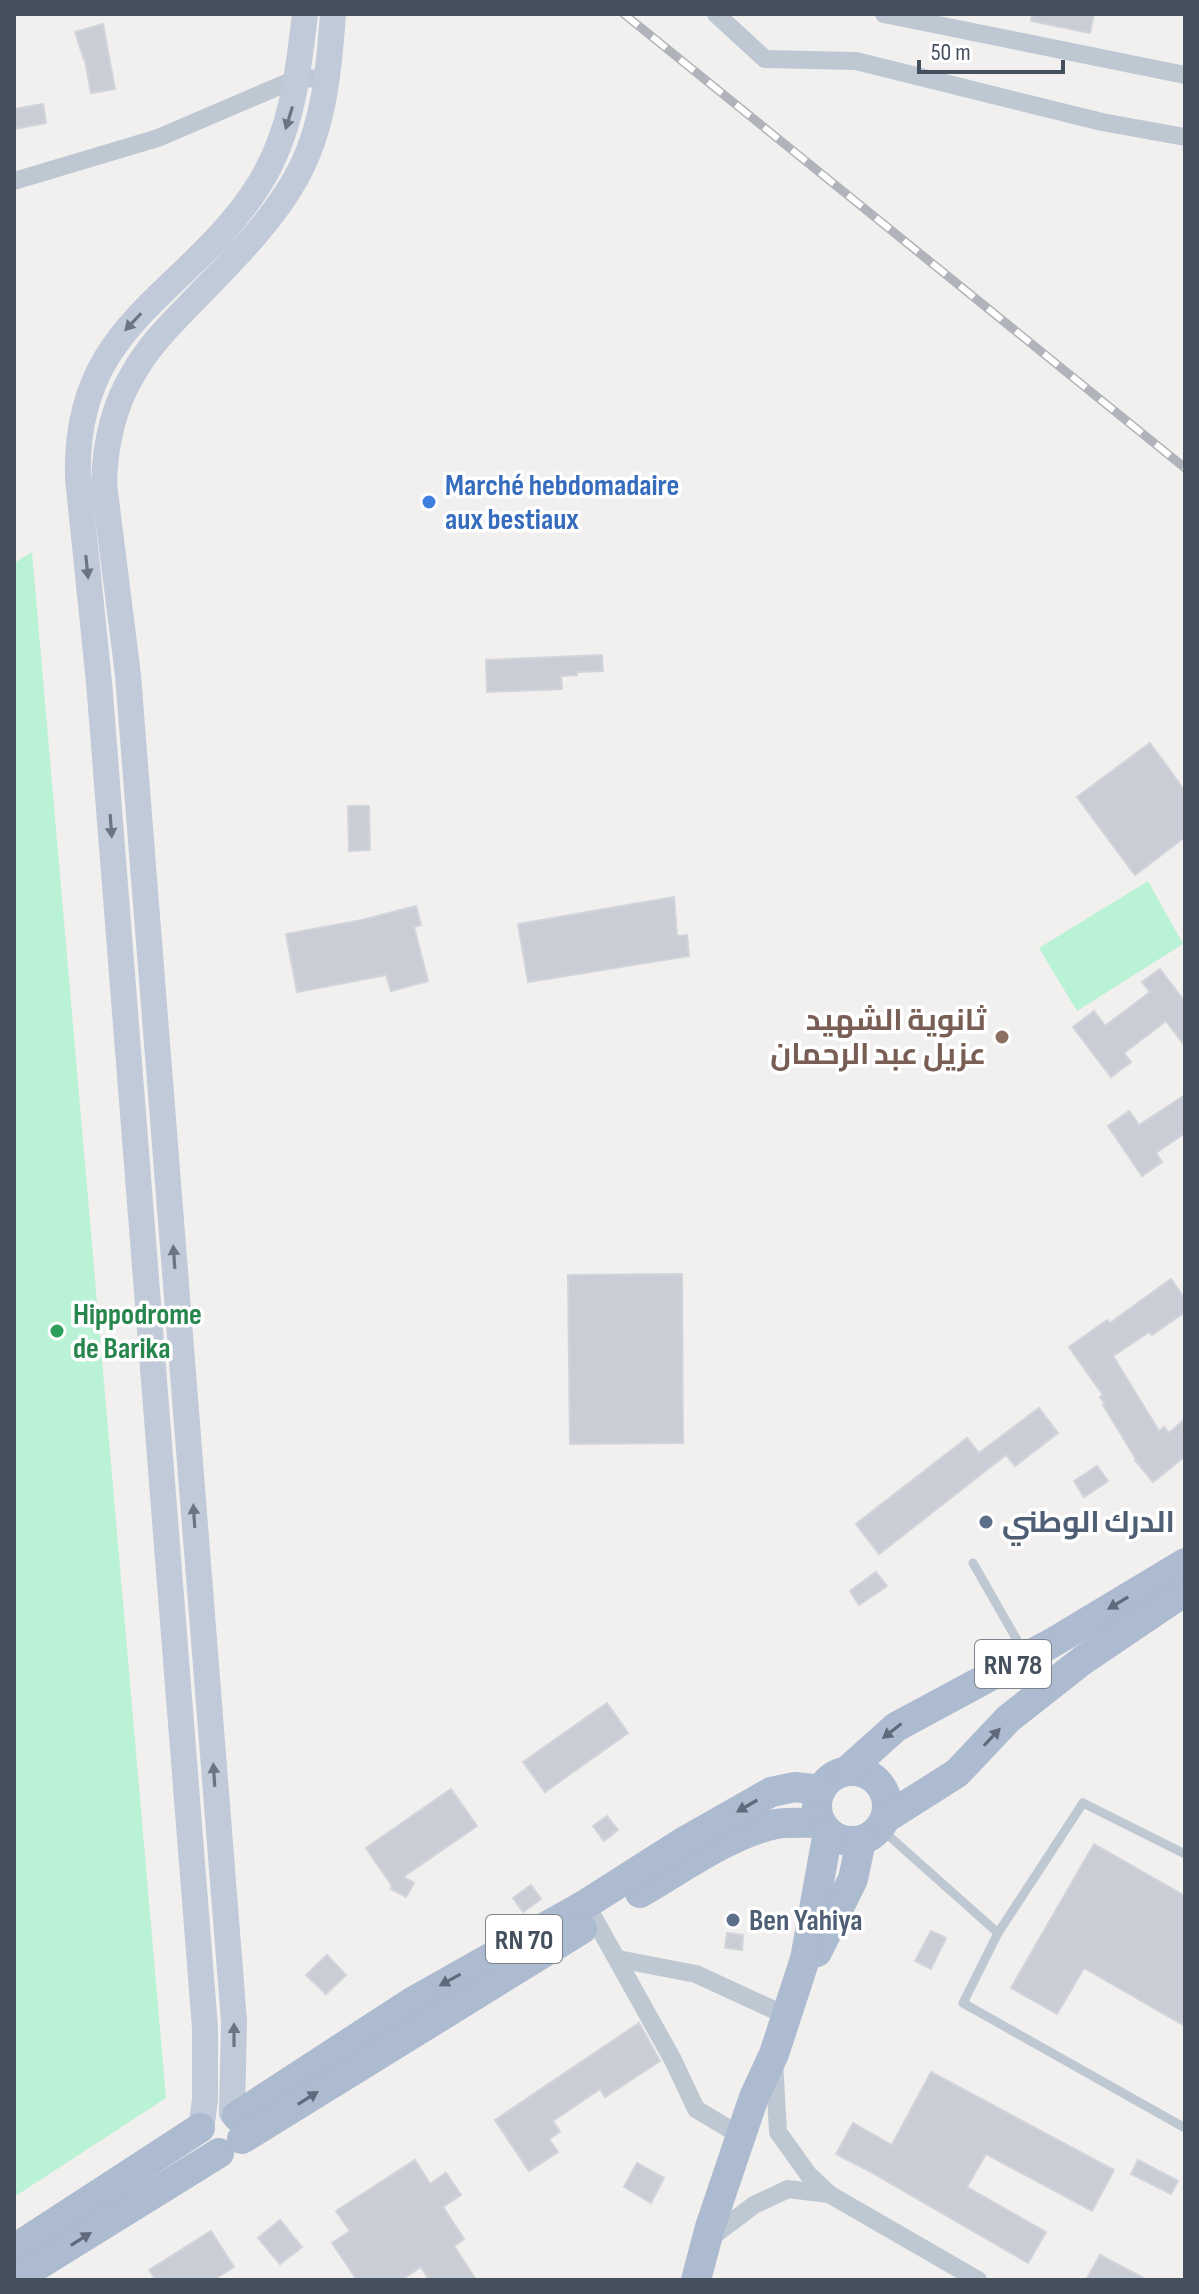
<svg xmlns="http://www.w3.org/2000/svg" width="1199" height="2294" viewBox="0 0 1199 2294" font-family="'Sofia Sans Condensed',Cairo,sans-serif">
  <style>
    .green { fill: #baf2d5 }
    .building { fill: #cacdd5; stroke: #d2d4db; stroke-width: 2 }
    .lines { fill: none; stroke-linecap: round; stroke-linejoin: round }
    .lane { stroke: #bec8d2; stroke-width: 9 }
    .street { stroke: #bec8d2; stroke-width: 18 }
    .secondary { stroke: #c0cad9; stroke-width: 26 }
    .primary { stroke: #acbbd0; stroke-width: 30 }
    .rail-casing { stroke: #b0b3ba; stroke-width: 9 }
    .rail { stroke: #fff; stroke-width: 6; stroke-dasharray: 18; stroke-linecap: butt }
    .oneway { fill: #6a7583 }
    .oneway2 { fill: #5f6b7a }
    .shop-dot { fill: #3f7fe0; stroke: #fff; stroke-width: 3 }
    .education-dot { fill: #8d6e63; stroke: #fff; stroke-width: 3 }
    .leisure-dot { fill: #2e9e5b; stroke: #fff; stroke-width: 3 }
    .service-dot { fill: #5c6f8a; stroke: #fff; stroke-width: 3 }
    .labels { text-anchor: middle; stroke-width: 7; stroke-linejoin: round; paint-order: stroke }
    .shield { fill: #fff; stroke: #7d848e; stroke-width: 2 }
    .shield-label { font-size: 28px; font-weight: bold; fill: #45505e }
    .shop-label { font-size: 30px; font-weight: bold; fill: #366cbe; stroke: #fff; text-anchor: start }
    .education-label { font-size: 30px; font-weight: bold; fill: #785e54; stroke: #fff; text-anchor: end }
    .leisure-label { font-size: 30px; font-weight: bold; fill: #27864d; stroke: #fff; text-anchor: start }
    .service-label { font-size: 30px; font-weight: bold; fill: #4e5e75; stroke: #fff; text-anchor: start }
  </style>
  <rect width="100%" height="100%" fill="#f2efef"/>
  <g class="green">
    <polygon points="32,552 166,2098 14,2197 14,563"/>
    <polygon points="1148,881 1183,944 1077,1011 1039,948"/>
  </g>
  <g class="building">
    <polygon points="1032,14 1094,14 1090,33 1031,21"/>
    <polygon points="103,24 115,89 91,93 85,60 84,60 75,32"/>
    <polygon points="43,104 46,123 14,129 14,109"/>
    <polygon points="602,655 603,671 577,672 577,675 561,676 562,689 487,692 486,660"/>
    <polygon points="1150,743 1185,791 1185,837 1135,875 1077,797"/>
    <polygon points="348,806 369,806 370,850 349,851"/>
    <polygon points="674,897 677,936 687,935 689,956 528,982 518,924"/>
    <polygon points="416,906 421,925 414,927 428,981 391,991 386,975 297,992 286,934 362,920"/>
    <polygon points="1160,969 1185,1002 1185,1046 1166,1021 1124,1053 1131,1062 1111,1077 1073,1027 1094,1011 1105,1026 1150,992 1142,982"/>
    <polygon points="1185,1095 1185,1133 1156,1153 1162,1162 1142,1176 1108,1126 1129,1111 1139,1125"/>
    <polygon points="682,1274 683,1443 570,1444 568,1275"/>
    <polygon points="1171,1279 1185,1299 1185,1312 1152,1335 1149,1332 1113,1356 1159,1431 1164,1427 1169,1433 1185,1419 1185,1456 1153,1482 1135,1460 1136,1459 1103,1405 1105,1404 1100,1397 1103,1395 1069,1347 1107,1320 1110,1323"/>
    <polygon points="1039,1408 1058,1433 1015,1466 1006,1455 879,1554 856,1524 967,1438 979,1453"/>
    <polygon points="1097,1466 1108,1481 1084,1497 1074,1481"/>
    <polygon points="876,1572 887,1586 859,1605 850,1591"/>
    <polygon points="607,1703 628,1733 545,1792 523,1762"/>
    <polygon points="451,1789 477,1826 403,1877 414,1883 406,1897 391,1889 392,1886 366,1848"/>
    <polygon points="607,1816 618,1830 604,1841 593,1826"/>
    <polygon points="1094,1844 1185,1896 1185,2026 1084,1968 1057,2014 1011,1988"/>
    <polygon points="531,1885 541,1899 523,1912 513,1898"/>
    <polygon points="931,1931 946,1938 931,1969 915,1961"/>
    <polygon points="727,1933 743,1935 742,1950 725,1948"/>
    <polygon points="327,1955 346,1975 326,1994 306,1975"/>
    <polygon points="639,2023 660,2061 605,2097 600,2089 553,2121 560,2132 549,2139 558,2152 529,2171 495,2120"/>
    <polygon points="931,2072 1114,2170 1092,2211 986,2154 967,2187 1046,2232 1028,2263 869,2171 836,2154 853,2123 892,2145"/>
    <polygon points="415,2160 430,2184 446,2173 461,2195 443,2207 464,2239 454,2246 476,2280 429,2280 421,2267 401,2280 357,2280 332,2243 350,2231 336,2211"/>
    <polygon points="1138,2160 1178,2181 1171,2194 1131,2174"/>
    <polygon points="637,2163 664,2178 651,2203 624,2187"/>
    <polygon points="280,2220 302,2247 280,2264 258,2238"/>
    <polygon points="211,2231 234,2267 213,2280 156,2280 149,2270"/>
    <polygon points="1100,2255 1147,2280 1086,2280"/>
  </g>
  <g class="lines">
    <g class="lane">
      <polyline points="973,1563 1025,1654"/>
      <polyline points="880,1828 998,1933"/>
      <polyline points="1185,1854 1083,1803 998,1933 963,2003 1185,2128"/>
    </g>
    <g class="street">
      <polyline points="716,14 765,59 856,61 1102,122 1185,137"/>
      <polyline points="884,14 1185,75"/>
      <polyline points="14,181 158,138 298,78 327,79"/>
      <polyline points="586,1904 673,2060 696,2109 741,2136"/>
      <polyline points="618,1959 696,1974 785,2015"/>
      <polyline points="829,2194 978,2280"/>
      <polyline points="709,2239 754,2205 788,2189 829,2194 808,2174 778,2132 774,2061"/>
    </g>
    <g class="secondary">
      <path d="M232 2113 234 2021 128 675 104 484C105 445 113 407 133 374 149 345 172 323 195 299 231 262 270 224 296 178 324 128 329 70 333 14"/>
      <path d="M202 2122 205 2100V2028L99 682 78 478C73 320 190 296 260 183 292 131 298 74 305 14"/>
    </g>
    <g class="primary">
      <circle cx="852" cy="1806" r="35"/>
      <polyline points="847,1771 896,1727 1052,1643 1185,1563"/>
      <polyline points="886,1818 957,1773 1008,1719 1083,1660 1185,1591"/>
      <path d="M640 1893C680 1870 731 1833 776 1824 790 1822 806 1823 821 1823"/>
      <polyline points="817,1952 853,1879 861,1841"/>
      <polyline points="237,2116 412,2002 586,1904 685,1841 771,1792 795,1787 821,1790"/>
      <polyline points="242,2139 582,1929"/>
      <polyline points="14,2249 200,2128"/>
      <polyline points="14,2280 219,2153"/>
      <polyline points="696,2280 710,2227 754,2097 774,2054 805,1959 828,1832"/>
    </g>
    <defs>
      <polyline id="rail" points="624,14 1185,468"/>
    </defs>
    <use href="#rail" class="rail-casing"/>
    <use href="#rail" class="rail"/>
  </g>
  <defs><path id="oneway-solid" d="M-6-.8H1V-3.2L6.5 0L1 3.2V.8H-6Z" transform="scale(2)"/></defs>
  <g class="oneway">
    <use href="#oneway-solid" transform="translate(289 118) rotate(107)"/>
    <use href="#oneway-solid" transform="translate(133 322) rotate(133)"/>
    <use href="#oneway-solid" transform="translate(87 567) rotate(84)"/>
    <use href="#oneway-solid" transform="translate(111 826) rotate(86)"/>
    <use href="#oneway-solid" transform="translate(174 1257) rotate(-94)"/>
    <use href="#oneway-solid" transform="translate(194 1516) rotate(-94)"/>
    <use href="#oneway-solid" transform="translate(214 1775) rotate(-94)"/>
    <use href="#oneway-solid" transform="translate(234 2035) rotate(-90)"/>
  </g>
  <g class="oneway2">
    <use href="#oneway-solid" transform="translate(1118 1603) rotate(149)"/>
    <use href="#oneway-solid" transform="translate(892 1731) rotate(142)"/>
    <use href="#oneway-solid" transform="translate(992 1737) rotate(-47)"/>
    <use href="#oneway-solid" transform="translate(747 1806) rotate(150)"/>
    <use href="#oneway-solid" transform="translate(450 1980) rotate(151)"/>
    <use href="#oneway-solid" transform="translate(308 2098) rotate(-32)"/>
    <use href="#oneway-solid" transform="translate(81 2239) rotate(-32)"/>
  </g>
  <circle class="shop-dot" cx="429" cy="502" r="8"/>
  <circle class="education-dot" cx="1002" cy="1037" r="8"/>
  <circle class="leisure-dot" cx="57" cy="1331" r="8"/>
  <g class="service-dot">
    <circle cx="986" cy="1522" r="8"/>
    <circle cx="733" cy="1920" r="8"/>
  </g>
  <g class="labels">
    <g class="shield">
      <rect x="975" y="1640" width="76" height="48" rx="6"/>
      <rect x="486" y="1915" width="76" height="48" rx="6"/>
    </g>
    <g class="shield-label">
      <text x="1013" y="1674">RN 78</text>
      <text x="524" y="1949">RN 70</text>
    </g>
    <g class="shop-label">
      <text x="445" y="495">Marché hebdomadaire<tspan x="445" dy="34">aux bestiaux</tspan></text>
    </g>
    <g class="education-label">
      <text x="986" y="1030">ثانوية الشهيد<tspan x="986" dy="34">عزيل عبد الرحمان</tspan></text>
    </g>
    <g class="leisure-label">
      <text x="73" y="1324">Hippodrome<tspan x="73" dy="34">de Barika</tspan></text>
    </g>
    <g class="service-label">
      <text x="1002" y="1532">الدرك الوطني</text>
      <text x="749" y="1930">Ben Yahiya</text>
    </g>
  </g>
  <rect width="1199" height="2294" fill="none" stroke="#45505e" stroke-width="32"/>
  <path d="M919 60v12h144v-12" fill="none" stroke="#45505e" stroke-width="4"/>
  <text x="931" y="60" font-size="24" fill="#45505e" stroke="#ffffff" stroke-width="6" paint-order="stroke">50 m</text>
</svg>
